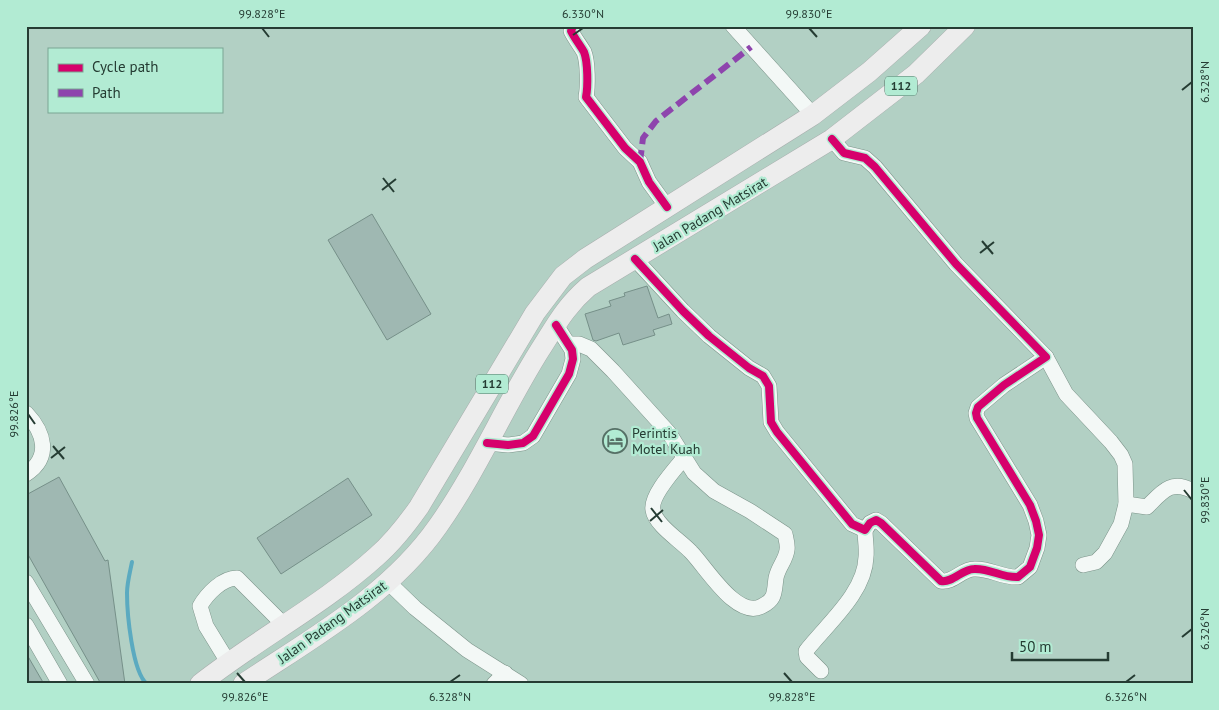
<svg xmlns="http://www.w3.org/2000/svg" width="1219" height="710" viewBox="0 0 1219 710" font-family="'PT Sans',sans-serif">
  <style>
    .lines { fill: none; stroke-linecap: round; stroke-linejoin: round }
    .stream { stroke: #5baac0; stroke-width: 4 }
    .building { fill: #9fb8b2; stroke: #769089 }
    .minor-casing { stroke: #7c948a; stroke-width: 16 }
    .major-casing { stroke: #a8aead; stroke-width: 21 }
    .minor { stroke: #f3f8f6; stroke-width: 15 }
    .major { stroke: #ededed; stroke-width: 20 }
    .quiet { stroke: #8e44ad; stroke-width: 6; stroke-dasharray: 12 6; stroke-linecap: butt }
    .cycleway-casing { stroke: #b2ebd3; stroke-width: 11 }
    .cycleway { stroke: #d6006c; stroke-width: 8 }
    .ticks { fill: none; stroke: #253c33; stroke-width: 2 }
    .labels { text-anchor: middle; stroke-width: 4.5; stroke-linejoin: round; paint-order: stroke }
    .shield { fill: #b2ebd3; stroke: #4f7063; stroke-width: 1 }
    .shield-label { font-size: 12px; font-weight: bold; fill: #253c33 }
    .street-label { font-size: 14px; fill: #253c33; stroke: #b2ebd3 }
    .poi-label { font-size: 14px; fill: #253c33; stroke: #b2ebd3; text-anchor: start }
    .neatline { fill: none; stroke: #253c33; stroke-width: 2 }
    .ticks-label { font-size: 12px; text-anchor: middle; fill: #253c33 }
  </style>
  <rect width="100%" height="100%" fill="#b2d0c4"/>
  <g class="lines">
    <path class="stream" d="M132 562C130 572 127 583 127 593 127 612 132 672 147 684"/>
  </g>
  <g class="building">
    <polygon points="372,214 431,314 387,340 328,240"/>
    <polygon points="647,286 658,318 669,314 672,324 653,330 655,335 623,345 619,333 596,341 593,340 585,314 611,306 609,301 625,296 624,293"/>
    <polygon points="59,477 105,561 108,560 125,684 101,684 26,551 26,495"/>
    <polygon points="348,478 372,515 281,574 257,538"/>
    <polygon points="26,653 44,684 26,684"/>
  </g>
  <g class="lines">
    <defs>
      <g id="minor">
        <path d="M573 26 571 31C575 39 580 45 584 52 588 62 588 87 586 97L625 148 640 162 649 182 667 207"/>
        <polyline points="733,26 813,115"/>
        <path d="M635 259 683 311 709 336 749 368 763 376 769 386 771 422 777 432 852 524 865 530 870 523 876 520 881 523 941 581C953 583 962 569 974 569 990 568 1002 578 1018 577L1030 567 1037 548 1039 535 1036 521 1030 505 977 418 976 413 978 407 1004 385 1046 357 956 264 875 167 865 158 844 153 832 139"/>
        <path d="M569 344H579L591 349 613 371 669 433 694 473 714 491 750 511 785 534C786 539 788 545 787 550 786 560 778 567 776 578 774 592 776 599 762 606 737 620 706 567 691 552 681 541 655 525 653 510 650 496 675 469 684 458"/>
        <polyline points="1046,357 1066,394 1111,442 1121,455 1125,464 1126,504 1121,524 1105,553 1096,562 1083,565"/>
        <path d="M26 413C44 432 52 457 26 474"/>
        <polyline points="487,443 508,445 523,443 533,436 569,374 573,359 572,350 556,325"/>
        <path d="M1126 504 1147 507C1162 492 1171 479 1193 491"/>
        <polyline points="26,582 87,684"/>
        <polyline points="388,582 415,608 467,650 521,684"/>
        <polyline points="26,625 60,684"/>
        <path d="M228 662 206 626 200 606C207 594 222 578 237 578L284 625"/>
        <path d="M821 671 807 657 806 651C827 624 865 593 866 557 867 548 865 539 865 530"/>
        <polyline points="494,684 505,673"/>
      </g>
      <g id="major">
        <path d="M200 684C257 639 323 605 377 556 393 542 407 524 419 507L535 313 563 276 585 259 813 115 869 72 921 26"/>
        <path d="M243 684C312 638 390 595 438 526 477 471 504 407 540 350 556 325 565 307 588 287L832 139 916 74 965 26"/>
      </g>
    </defs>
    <use href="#minor" class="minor-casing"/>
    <use href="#major" class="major-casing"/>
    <use href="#minor" class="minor"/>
    <use href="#major" class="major"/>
    <polyline class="quiet" points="640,162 643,138 656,121 751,47"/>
    <defs>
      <g id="cycleway">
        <path d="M573 26 571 31C575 39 580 45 584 52 588 62 588 87 586 97L625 148 640 162 649 182 667 207"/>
        <path d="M635 259 683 311 709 336 749 368 763 376 769 386 771 422 777 432 852 524 865 530 870 523 876 520 881 523 941 581C953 583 962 569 974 569 990 568 1002 578 1018 577L1030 567 1037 548 1039 535 1036 521 1030 505 977 418 976 413 978 407 1004 385 1046 357 956 264 875 167 865 158 844 153 832 139"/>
        <polyline points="487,443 508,445 523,443 533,436 569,374 573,359 572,350 556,325"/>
      </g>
    </defs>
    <use href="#cycleway" class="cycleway-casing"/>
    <use href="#cycleway" class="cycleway"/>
  </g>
  <path class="ticks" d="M262 28 269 37M809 28 817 37M573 35 583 28M1182 90 1192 82M383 178 394 192M382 190 396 179M982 241 993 254M980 253 994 242M28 414 35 424M53 446 64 459M51 458 65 447M1184 490 1192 500M651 508 662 522M650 521 663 510M1182 637 1192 629M237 673 245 682M784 673 792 682M450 682 460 675M1126 682 1135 675"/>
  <defs>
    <symbol id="hotel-ring" viewBox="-11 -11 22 22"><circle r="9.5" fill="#b2ebd3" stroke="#567066" stroke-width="1.5"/><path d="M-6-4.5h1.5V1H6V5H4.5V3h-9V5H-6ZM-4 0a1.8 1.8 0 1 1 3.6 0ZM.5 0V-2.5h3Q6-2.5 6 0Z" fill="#567066"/></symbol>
  </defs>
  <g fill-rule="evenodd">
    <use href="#hotel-ring" x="601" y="427" width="28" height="28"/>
  </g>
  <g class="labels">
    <g class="shield">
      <rect x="885" y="76.5" width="32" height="19" rx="4"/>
      <rect x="476" y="374.5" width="32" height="19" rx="4"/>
    </g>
    <g class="shield-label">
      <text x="901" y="90">112</text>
      <text x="492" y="388">112</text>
    </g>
    <g class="street-label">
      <text transform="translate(710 214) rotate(-31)" y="5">Jalan Padang Matsirat</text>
      <text transform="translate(332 622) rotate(-36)" y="5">Jalan Padang Matsirat</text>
    </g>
    <g class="poi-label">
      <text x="632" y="438">Perintis<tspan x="632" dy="16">Motel Kuah</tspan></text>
    </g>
  </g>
  <rect width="1219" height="710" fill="none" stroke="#b2ebd3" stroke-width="55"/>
  <rect x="48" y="48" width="175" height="65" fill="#b2ebd3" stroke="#7aa593"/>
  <rect x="58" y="64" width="25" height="8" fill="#d6006c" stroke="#7aa593"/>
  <text x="92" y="72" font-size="15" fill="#253c33">Cycle path</text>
  <rect x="58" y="89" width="25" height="8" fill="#8e44ad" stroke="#7aa593"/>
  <text x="92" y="98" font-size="15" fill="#253c33">Path</text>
  <path d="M1012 652v8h96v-8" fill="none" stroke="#253c33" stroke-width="2.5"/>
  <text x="1019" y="652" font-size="15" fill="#253c33" stroke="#b2ebd3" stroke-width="4" paint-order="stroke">50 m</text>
  <rect x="28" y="28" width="1164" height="654" class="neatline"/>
  <g class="ticks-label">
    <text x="262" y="18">99.828°E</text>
    <text x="583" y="18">6.330°N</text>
    <text x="809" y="18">99.830°E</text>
    <text transform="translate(1205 82) rotate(-90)" y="4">6.328°N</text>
    <text transform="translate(14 414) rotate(-90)" y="4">99.826°E</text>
    <text transform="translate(1205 500) rotate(-90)" y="4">99.830°E</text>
    <text transform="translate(1205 629) rotate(-90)" y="4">6.326°N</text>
    <text x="245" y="701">99.826°E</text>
    <text x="450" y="701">6.328°N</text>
    <text x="792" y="701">99.828°E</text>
    <text x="1126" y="701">6.326°N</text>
  </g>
</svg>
